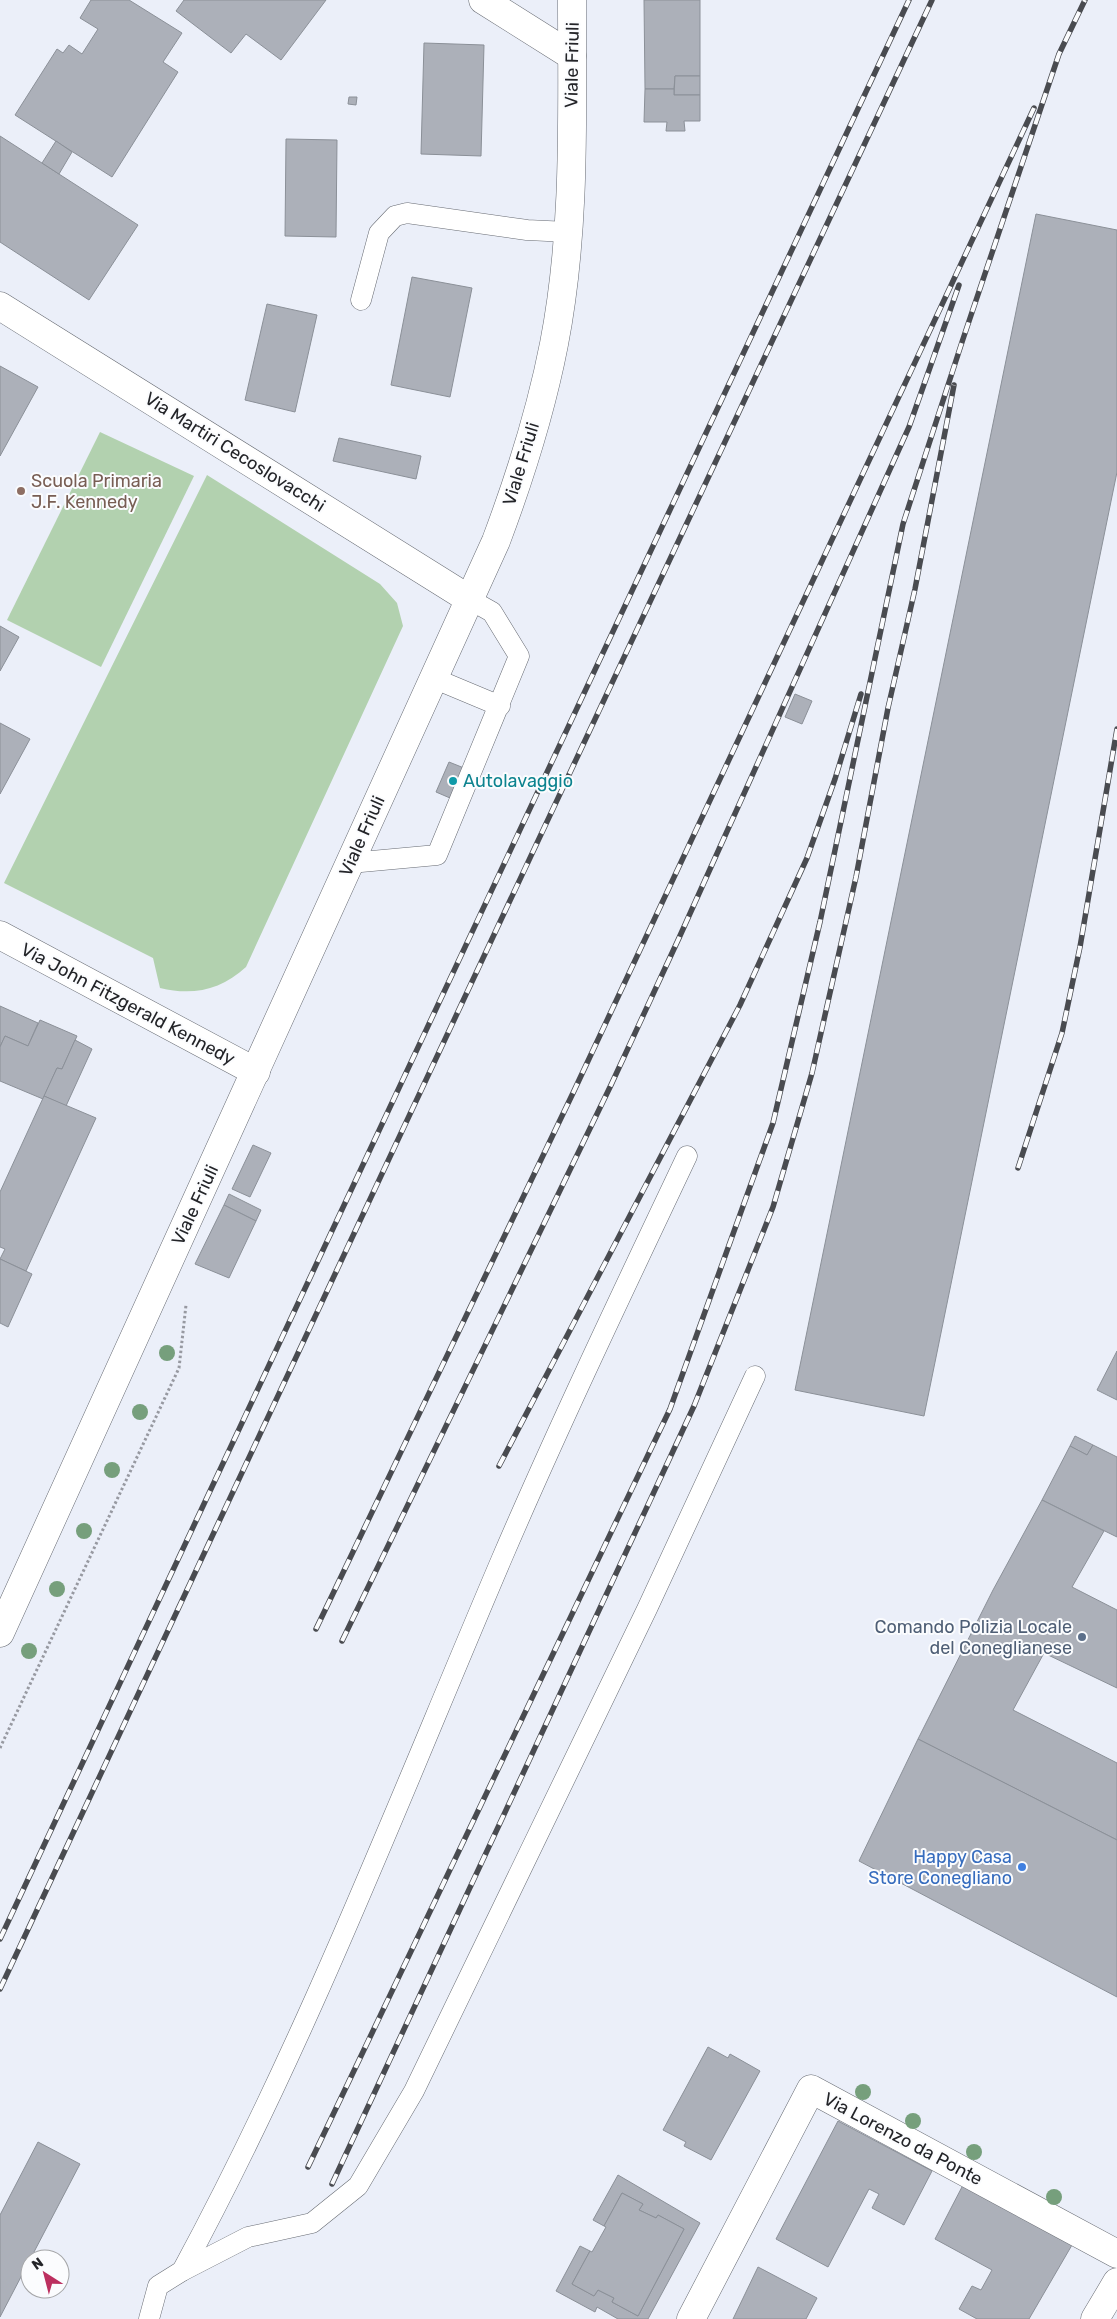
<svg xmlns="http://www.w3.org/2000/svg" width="1117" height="2319" viewBox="0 0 1117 2319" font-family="Rubik,sans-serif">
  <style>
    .green { fill: #b2d1af }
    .building { fill: #acb0b9; stroke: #8b9098 }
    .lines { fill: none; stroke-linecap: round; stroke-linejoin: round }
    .lane-casing { stroke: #676b73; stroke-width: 21 }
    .street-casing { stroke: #676b73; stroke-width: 29 }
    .secondary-casing { stroke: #676b73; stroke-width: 29 }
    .path { stroke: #9799a1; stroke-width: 3; stroke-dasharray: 2.5 2.5; stroke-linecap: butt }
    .lane { stroke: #fff; stroke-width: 20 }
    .street { stroke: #fff; stroke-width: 28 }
    .secondary { stroke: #fff; stroke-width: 28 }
    .rail-casing { stroke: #494b50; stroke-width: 5.5 }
    .rail { stroke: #fbfcfe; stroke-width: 4; stroke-dasharray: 11; stroke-linecap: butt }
    .tree { fill: #769f7c }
    .education-dot { fill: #8d6e63; stroke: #fbfcfe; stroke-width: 2 }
    .culture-dot { fill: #0f9aa8; stroke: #fbfcfe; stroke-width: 2 }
    .service-dot { fill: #5c6f8a; stroke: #fbfcfe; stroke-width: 2 }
    .shop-dot { fill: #3f7fe0; stroke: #fbfcfe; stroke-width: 2 }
    .labels { text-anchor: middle; stroke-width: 4; stroke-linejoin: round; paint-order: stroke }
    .street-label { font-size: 18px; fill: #232428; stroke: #fbfcfe }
    .education-label { font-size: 18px; fill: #785e54; stroke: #fbfcfe; text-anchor: start }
    .culture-label { font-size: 18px; fill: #0d838f; stroke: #fbfcfe; text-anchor: start }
    .service-label { font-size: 18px; fill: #4e5e75; stroke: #fbfcfe; text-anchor: end }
    .shop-label { font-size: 18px; fill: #366cbe; stroke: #fbfcfe; text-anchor: end }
  </style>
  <rect width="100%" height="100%" fill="#ebeff9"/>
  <g class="green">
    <polygon points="100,432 194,476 101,667 7,620"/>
    <path d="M207 475 380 584 397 603 403 626 246 967C221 990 193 996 160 988L153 958 4 883Z"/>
  </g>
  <g class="building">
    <polygon points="91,0 129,0 182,33 163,62 178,72 112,177 15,115 57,49 63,53 69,45 82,54 98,29 80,18"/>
    <polygon points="184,0 326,0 281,60 246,34 231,53 176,11"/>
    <polygon points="644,0 700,0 700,76 675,76 674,89 645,89"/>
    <polygon points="424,43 484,45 481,156 421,154"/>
    <polygon points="675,76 700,76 700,95 674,95"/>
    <polygon points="645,89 674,89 674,95 700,95 700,121 684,121 685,131 666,131 667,122 644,122"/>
    <polygon points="349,97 357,97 356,105 348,104"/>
    <polygon points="0,136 138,225 89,300 0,242"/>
    <polygon points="286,139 337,140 336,237 285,236"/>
    <polygon points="56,141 72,152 59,174 42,163"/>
    <polygon points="1036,214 1117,230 1117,472 924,1416 795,1390"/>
    <polygon points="412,277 472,288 450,397 391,385"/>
    <polygon points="267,304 317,315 295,412 245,400"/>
    <polygon points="0,366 38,387 0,456"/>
    <polygon points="339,438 421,456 416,479 333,461"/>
    <polygon points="0,626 19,637 0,671"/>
    <polygon points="795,694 812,701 802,724 785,717"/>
    <polygon points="0,723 30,739 0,794"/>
    <polygon points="449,762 469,770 457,801 436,792"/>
    <polygon points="0,1006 38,1023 28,1046 5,1036 0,1047"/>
    <polygon points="40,1020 77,1036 62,1069 57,1068 43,1099 0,1081 0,1047 5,1036 28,1046"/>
    <polygon points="75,1040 92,1049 66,1106 44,1096 57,1068 62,1069"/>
    <polygon points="44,1096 96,1118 26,1271 0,1259 5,1249 0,1247 0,1192"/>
    <polygon points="253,1145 271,1153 250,1197 232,1189"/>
    <polygon points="229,1194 261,1210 256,1221 224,1205"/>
    <polygon points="224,1205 256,1221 229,1278 195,1264"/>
    <polygon points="0,1259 32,1274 8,1327 0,1323"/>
    <polygon points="1117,1351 1117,1400 1097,1390"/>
    <polygon points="1075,1436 1093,1445 1087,1455 1070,1446"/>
    <polygon points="1093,1445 1117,1457 1117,1537 1042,1500 1070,1446 1087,1455"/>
    <polygon points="1042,1500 1104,1531 1072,1587 1117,1610 1117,1688 1044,1653 1013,1710 1117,1763 1117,1840 918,1739 993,1590"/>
    <polygon points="918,1739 1117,1840 1117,1997 859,1861"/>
    <polygon points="708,2047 728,2058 730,2054 760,2071 711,2160 684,2146 686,2142 663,2130"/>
    <polygon points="838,2121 932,2171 904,2225 872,2208 879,2194 869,2189 828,2267 776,2239"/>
    <polygon points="38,2142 80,2164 0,2317 0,2215"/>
    <polygon points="618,2175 700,2223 648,2319 618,2319 597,2307 595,2312 556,2291 580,2246 590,2251 572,2284 594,2296 598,2290 614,2298 612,2302 638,2316 684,2229 658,2215 656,2218 639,2210 643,2204 622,2193 604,2226 593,2220"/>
    <polygon points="963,2185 1072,2245 1029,2319 977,2319 959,2309 972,2286 981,2290 992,2270 935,2239"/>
    <polygon points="622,2193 643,2204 639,2210 656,2218 658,2215 684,2229 638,2316 612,2302 614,2298 598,2290 594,2296 572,2284 590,2251 592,2252 606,2227 604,2226"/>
    <polygon points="758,2267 817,2298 806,2319 733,2319"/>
  </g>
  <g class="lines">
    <defs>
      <g id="lane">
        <polyline points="361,300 379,233 395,216 407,213 527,230 568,232"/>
        <polyline points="433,678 500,706"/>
        <polyline points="350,863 437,855 519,656 492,612 469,599"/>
        <path d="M182 2271C306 2042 400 1797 502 1558 560 1423 624 1289 687 1156"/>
        <polyline points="149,2319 158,2286 182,2271 248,2237 312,2223 358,2186 414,2091 647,1609 755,1376"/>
      </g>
      <g id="street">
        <polyline points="483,0 572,56"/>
        <polyline points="0,306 469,599"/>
        <polyline points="0,935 256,1072"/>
        <polyline points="691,2319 811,2089 1117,2254"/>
      </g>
      <g id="secondary">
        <path d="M0 1633 496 541C520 477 541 411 554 344 576 231 572 115 572 0"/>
        <polyline points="1095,2319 1117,2282"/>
      </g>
    </defs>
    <use href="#lane" class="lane-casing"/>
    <use href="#street" class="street-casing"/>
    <use href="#secondary" class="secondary-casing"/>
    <polyline class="path" points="0,1748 179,1368 186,1305"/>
    <use href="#lane" class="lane"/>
    <use href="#street" class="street"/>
    <use href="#secondary" class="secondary"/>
    <defs>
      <g id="rail">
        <polyline points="1018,1168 1062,1033 1080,947 1117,729"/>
        <polyline points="499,1466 740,1005 807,858 835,779 861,694"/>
        <polyline points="316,1629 573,1093 1034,108"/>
        <polyline points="342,1641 611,1085 679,938 909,427 959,285"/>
        <polyline points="0,1939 909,0"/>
        <polyline points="0,1989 932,0"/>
        <polyline points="308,2167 670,1409 773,1123 820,922 903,524 963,339 1059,54 1085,0"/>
        <polyline points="332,2184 694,1406 773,1207 812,1073 856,877 888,708 915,589 954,385"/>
      </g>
    </defs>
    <use href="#rail" class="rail-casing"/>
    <use href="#rail" class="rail"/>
  </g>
  <g class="tree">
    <circle cx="167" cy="1353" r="8"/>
    <circle cx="140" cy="1412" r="8"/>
    <circle cx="112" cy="1470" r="8"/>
    <circle cx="84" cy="1531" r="8"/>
    <circle cx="57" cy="1589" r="8"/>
    <circle cx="29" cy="1651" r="8"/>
    <circle cx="863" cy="2092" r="8"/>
    <circle cx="913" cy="2121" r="8"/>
    <circle cx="974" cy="2152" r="8"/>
    <circle cx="1054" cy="2197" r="8"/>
  </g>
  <circle class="education-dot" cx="21" cy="491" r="5"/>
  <circle class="culture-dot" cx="453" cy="781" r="5"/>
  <circle class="service-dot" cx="1082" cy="1637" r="5"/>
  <circle class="shop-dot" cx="1022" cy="1867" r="5"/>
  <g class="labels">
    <g class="street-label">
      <text transform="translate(572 65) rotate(-89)" y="6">Viale Friuli</text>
      <text transform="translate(235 452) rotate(32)" y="6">Via Martiri Cecoslovacchi</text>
      <text transform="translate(521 464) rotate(-73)" y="6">Viale Friuli</text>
      <text transform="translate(362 836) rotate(-66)" y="6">Viale Friuli</text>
      <text transform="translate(128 1004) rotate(28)" y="6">Via John Fitzgerald Kennedy</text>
      <text transform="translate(195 1205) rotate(-65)" y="6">Viale Friuli</text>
      <text transform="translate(903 2139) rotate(28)" y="6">Via Lorenzo da Ponte</text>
    </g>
    <g class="education-label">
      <text x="31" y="487">Scuola Primaria<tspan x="31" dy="21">J.F. Kennedy</tspan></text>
    </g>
    <g class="culture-label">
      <text x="463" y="787">Autolavaggio</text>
    </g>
    <g class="service-label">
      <text x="1072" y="1633">Comando Polizia Locale<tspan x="1072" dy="21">del Coneglianese</tspan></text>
    </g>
    <g class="shop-label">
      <text x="1012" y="1863">Happy Casa<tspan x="1012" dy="21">Store Conegliano</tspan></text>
    </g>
  </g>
  <g transform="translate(45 2274) rotate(324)"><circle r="24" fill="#fbfcfe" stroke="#a5a6a8"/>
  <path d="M0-4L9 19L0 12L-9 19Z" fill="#bc2f5f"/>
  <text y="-8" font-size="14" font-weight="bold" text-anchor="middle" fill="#232428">N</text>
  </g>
</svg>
